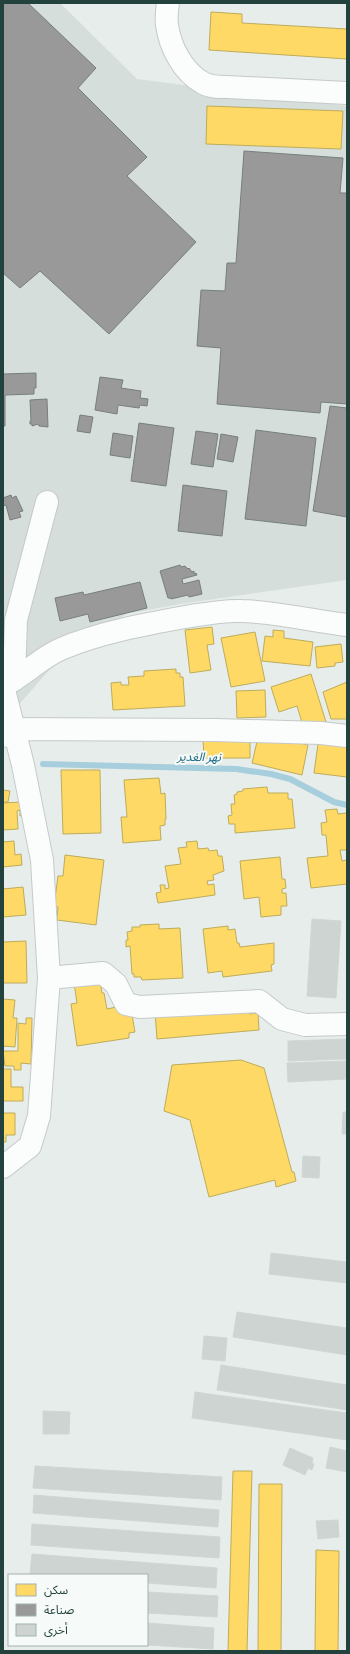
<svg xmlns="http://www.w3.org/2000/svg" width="350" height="1654" viewBox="0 0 350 1654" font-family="Manrope,'Noto Sans Arabic',sans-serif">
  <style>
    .built { fill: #d5dedb }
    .homes { fill: #ffd966; stroke: #bdac5a }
    .industry { fill: #999; stroke: #767f7d }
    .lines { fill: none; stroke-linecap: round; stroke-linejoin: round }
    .stream { stroke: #a7cedc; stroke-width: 6 }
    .building { fill: #ced4d2; stroke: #d0d6d4 }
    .minor-casing { stroke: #c4cac8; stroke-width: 24 }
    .tertiary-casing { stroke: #c4cac8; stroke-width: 24 }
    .minor { stroke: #fbfcfc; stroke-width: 22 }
    .tertiary { stroke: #fbfcfc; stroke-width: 22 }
    .labels { text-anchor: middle; stroke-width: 4; stroke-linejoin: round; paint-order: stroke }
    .water-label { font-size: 12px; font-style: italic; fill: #196482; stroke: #f6fbf9 }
  </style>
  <rect width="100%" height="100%" fill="#e7edeb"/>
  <polygon class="built" points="3,3 60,3 137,79 347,106 347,580 180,604 126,614 51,668 9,716 3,720"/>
  <g class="homes">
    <polygon points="211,12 242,14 242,23 347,29 347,59 209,50"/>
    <polygon points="207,106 343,111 341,149 206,144"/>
    <polygon points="212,627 214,644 207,645 211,670 190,673 185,630"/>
    <polygon points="273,630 284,631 284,638 313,642 310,666 262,661 265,636 273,637"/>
    <polygon points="255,632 265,681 231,687 221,638"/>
    <polygon points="341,644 343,662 335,663 335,666 317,668 315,647"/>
    <polygon points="176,669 176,673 180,673 180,677 183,677 185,706 113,710 111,683 121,682 121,685 129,685 128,677 144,676 144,671"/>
    <polygon points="311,674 326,722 304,729 297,706 279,712 271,687"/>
    <polygon points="347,682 347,719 331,719 323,692"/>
    <polygon points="265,690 266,717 237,718 236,691"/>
    <polygon points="259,733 308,745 302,775 252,763"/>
    <polygon points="319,737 347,741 347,777 314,773"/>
    <polygon points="203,739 250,739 250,758 204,758"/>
    <polygon points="61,770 100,770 101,833 63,834"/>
    <polygon points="159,778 161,794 165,793 166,819 165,819 165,825 160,826 161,840 123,843 121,817 127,817 124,780"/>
    <polygon points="267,787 268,793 288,793 288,799 292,799 295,828 235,833 235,824 229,824 228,816 232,815 231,804 235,804 234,795 237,794 237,792 243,791 243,789"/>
    <polygon points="3,790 10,791 8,802 3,802"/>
    <polygon points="21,802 22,815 20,816 20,810 17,811 18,829 3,830 3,803"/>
    <polygon points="337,809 338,814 347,813 347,850 340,850 342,861 347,860 347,884 311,888 307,858 328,856 326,835 322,835 321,823 327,822 325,810"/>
    <polygon points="14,841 15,855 21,854 22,865 3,867 3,842"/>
    <polygon points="197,841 198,849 208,848 209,851 217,850 218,856 222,856 224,871 213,875 214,880 207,881 208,885 214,884 215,895 158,903 156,893 161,892 160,885 165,885 165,889 169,888 165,866 181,864 178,848 187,847 186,842"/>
    <polygon points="65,855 104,860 96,925 57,920 58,907 54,906 58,876 63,876"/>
    <polygon points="280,857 282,879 285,879 286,888 282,889 282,893 286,893 287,906 281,906 281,915 261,917 259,897 244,899 240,861"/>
    <polygon points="23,887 26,915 3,917 3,889"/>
    <polygon points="159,924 159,929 180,928 183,978 142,980 141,977 134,977 134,974 132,974 130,946 126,947 126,940 128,940 127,932 132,931 132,927 140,927 140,925"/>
    <polygon points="228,926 228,930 235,929 237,943 239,943 240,947 274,943 274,964 271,965 272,971 223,977 222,971 208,973 203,929"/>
    <polygon points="26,941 27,983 3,983 3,942"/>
    <polygon points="99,976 102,993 104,993 107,1009 121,1006 131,1009 135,1032 129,1033 129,1038 77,1046 71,1004 77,1003 74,983"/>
    <polygon points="3,999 15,1000 13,1018 17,1018 15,1047 3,1046"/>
    <polygon points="250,1009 250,1014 258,1013 259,1030 157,1039 155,1011"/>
    <polygon points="26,1018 32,1018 31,1064 21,1063 21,1070 14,1070 14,1066 5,1066 3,1051 18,1051 18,1023 26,1024"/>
    <polygon points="241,1060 264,1068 292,1172 294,1172 296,1181 276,1187 275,1180 209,1197 190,1120 164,1111 172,1065"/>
    <polygon points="3,1069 11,1069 11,1087 23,1087 23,1101 3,1101"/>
    <polygon points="3,1113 15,1113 15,1135 6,1135 6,1142 3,1142"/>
    <polygon points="233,1471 252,1471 247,1651 228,1651"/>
    <polygon points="259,1484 282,1484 281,1651 258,1651"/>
    <polygon points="316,1550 339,1551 338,1651 315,1651"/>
  </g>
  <g class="industry">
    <polygon points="3,3 28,3 96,68 78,88 147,157 127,176 196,242 109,334 40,271 20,288 3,273"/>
    <polygon points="244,151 343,158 340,193 347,193 347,404 321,402 320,413 217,404 221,348 197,346 201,290 225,291 227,263 236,263"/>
    <polygon points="36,373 36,388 34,388 34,394 5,395 5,426 3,426 3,374"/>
    <polygon points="100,377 123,380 121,388 141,391 140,398 148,399 147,406 140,405 139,408 118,405 117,414 95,410"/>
    <polygon points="47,399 48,427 39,426 38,424 32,426 32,424 30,424 30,421 31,421 30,400"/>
    <polygon points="330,406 347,408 347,517 313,511"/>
    <polygon points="80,415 93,417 90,433 77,431"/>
    <polygon points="139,423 174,428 166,486 131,481"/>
    <polygon points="256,430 316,438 306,526 245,519"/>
    <polygon points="196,431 218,434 213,467 191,464"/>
    <polygon points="113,433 133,436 130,458 110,455"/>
    <polygon points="221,434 238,437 233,462 217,459"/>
    <polygon points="183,485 227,491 222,536 178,531"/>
    <polygon points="11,495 12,498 16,496 23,511 19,512 21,517 10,520 6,505 3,506 3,498"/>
    <polygon points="180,565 181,567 185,566 188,569 189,568 192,572 194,571 194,574 196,573 197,575 182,579 183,584 199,580 202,594 189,597 188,595 171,599 171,598 168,598 160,571"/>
    <polygon points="140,582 147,608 90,622 88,614 60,621 55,598 83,592 84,595"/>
  </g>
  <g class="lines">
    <polyline class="stream" points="43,764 236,769 271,774 290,779 334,802 347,805"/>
  </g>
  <g class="building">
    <polygon points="312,919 341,921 336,998 307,996"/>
    <polygon points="347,1039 347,1059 288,1061 288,1041"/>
    <polygon points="347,1061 347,1079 288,1082 287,1063"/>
    <polygon points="343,1112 347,1112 347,1134 342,1134"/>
    <polygon points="303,1156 320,1157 319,1178 302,1177"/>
    <polygon points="271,1253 347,1262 347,1283 269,1274"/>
    <polygon points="237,1312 347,1328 347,1355 233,1337"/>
    <polygon points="204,1336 227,1338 225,1361 202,1359"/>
    <polygon points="221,1365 347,1385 347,1410 217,1390"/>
    <polygon points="195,1392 347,1413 347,1440 192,1418"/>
    <polygon points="43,1411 70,1412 69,1434 43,1434"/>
    <polygon points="330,1447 347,1451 347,1472 326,1468"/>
    <polygon points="290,1448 313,1458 312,1463 314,1464 312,1470 308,1468 305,1475 283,1465"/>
    <polygon points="35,1466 222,1477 221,1500 33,1488"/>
    <polygon points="34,1495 219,1510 218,1527 33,1513"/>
    <polygon points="338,1520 339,1537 318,1539 316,1521"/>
    <polygon points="32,1524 220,1537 219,1558 31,1545"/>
    <polygon points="32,1554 217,1568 216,1588 147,1583 147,1575 30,1574"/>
    <polygon points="147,1592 218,1596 217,1617 147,1613"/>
    <polygon points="147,1623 214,1628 213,1649 147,1645"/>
  </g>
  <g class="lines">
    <defs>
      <g id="minor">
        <polyline points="14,680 16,620 47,502"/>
        <polyline points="3,736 15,729 216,730 321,733 347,736"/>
        <polyline points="49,978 103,973 116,984 126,1004 140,1007 259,1001 282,1019 305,1025 347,1024"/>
        <polyline points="3,1167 30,1146 39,1116 49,978 42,860 23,765 3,686"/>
      </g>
      <g id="tertiary">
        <path d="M168 3C167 10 166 18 167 25 170 47 183 72 203 83 210 87 219 87 227 87L347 93"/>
        <path d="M3 686C24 676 40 658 61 649 98 633 146 624 185 617 204 614 223 610 242 611 277 612 312 621 347 625"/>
      </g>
    </defs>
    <use href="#minor" class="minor-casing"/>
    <use href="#tertiary" class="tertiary-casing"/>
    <use href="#minor" class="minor"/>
    <use href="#tertiary" class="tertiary"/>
  </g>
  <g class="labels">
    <g class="water-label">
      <text transform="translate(199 757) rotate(1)" y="4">نهر الغدير</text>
    </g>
  </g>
  <rect width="350" height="1654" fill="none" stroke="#23423d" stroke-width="8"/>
  <rect x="8" y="1574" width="140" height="72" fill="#f6fbf9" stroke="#a2b1ae"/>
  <rect x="16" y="1584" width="20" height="12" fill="#ffd966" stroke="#a2b1ae"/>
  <text x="44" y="1594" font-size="12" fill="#23423d">سكن</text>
  <rect x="16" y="1604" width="20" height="12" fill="#999999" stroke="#a2b1ae"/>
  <text x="44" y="1614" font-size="12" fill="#23423d">صناعة</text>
  <rect x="16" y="1624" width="20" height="12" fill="#ced4d2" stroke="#a2b1ae"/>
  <text x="44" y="1634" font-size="12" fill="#23423d">أخرى</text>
</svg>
